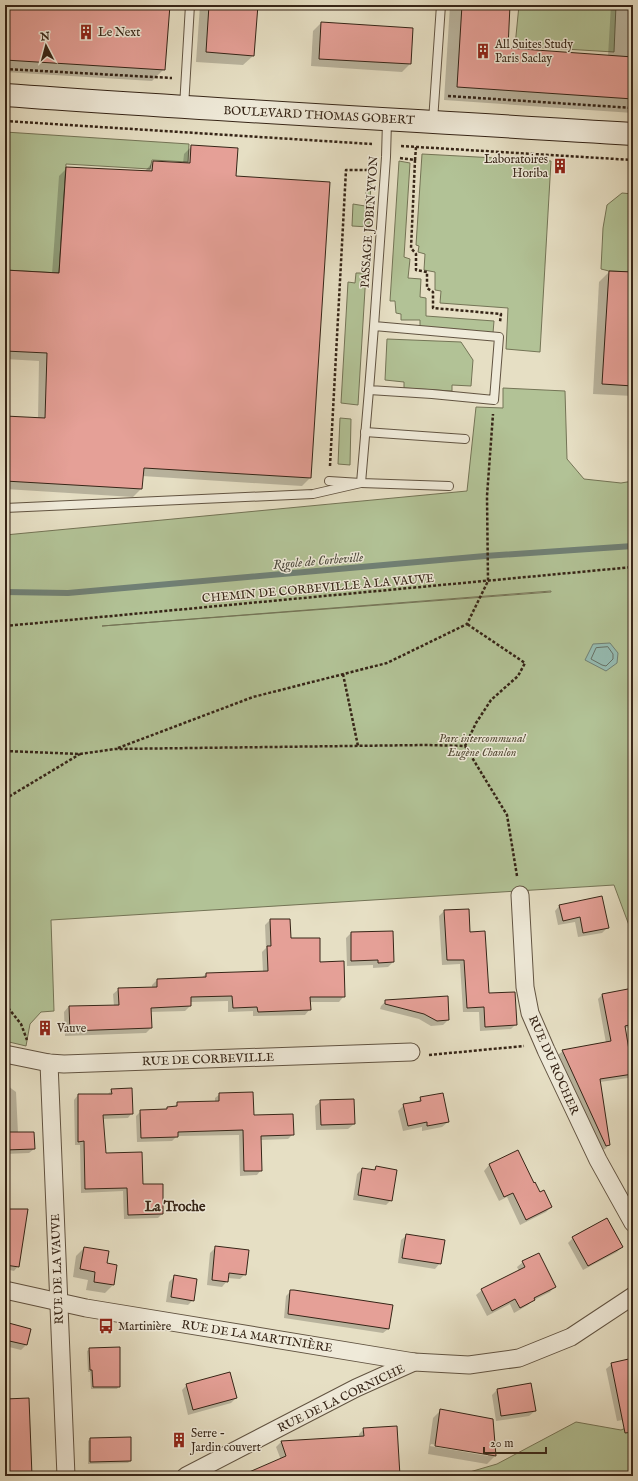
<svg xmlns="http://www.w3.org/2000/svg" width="638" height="1481" viewBox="0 0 638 1481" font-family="'IM FELL English',serif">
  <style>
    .green { fill: #b2c296; stroke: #747456; fill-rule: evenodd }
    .water { fill: #96bdb4; stroke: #708075 }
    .shadow { fill: #0003; fill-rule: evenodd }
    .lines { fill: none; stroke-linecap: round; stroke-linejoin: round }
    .shore { stroke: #667166; stroke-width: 1 }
    .stream { stroke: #708075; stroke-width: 6 }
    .building { fill: #e5a097; stroke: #362517 }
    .service-casing { stroke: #625442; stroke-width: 10 }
    .minor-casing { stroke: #625442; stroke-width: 19 }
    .secondary-casing { stroke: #362517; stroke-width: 24 }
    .path { stroke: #362517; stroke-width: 2.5; stroke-dasharray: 3 2; stroke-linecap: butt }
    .service { stroke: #efead9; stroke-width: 8 }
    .minor { stroke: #efead9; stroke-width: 17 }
    .secondary { stroke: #efead9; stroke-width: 22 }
    .labels { text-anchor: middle; stroke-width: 3; stroke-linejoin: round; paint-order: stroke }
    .poi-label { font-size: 12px; fill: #362517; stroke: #efead9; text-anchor: start }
    .street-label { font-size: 12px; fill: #362517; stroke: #efead9 }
    .park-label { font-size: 12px; font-style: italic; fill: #554c37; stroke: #efead9 }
    .water-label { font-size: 13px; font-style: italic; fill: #4e4b3e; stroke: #efead9 }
    .quarter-label { font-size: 14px; font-weight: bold; fill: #362517; stroke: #efead9 }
  </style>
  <rect width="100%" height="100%" fill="#e6dfc4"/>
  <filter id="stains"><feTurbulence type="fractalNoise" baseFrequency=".005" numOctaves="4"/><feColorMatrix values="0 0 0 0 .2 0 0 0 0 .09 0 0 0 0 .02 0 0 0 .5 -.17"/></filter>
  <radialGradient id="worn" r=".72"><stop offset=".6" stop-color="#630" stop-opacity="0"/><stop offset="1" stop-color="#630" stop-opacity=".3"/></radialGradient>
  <g class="green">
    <polygon points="519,5 616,5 614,52 515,46"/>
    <polygon points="5,132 189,144 188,162 152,160 150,169 66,164 59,273 5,270"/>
    <polygon points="422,154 551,161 540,352 506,349 508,308 440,303 441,291 435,290 435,272 424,270 425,254 418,252 419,246 416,245"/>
    <polygon points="399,161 410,163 404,257 410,259 408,278 421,279 420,297 426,298 426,316 494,321 493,333 420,328 420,320 401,320 401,314 396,313 395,301 390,301"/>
    <polygon points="367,181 371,181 369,227 352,226 353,204 365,206"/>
    <polygon points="622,193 633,194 633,272 609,271 601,269 603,228 607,205"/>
    <polygon points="356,273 366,273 358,405 341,403 348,282 355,283"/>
    <polygon points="387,339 461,342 473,360 471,386 452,385 452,391 404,388 404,382 385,380"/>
    <path d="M503 388 565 391 567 459 584 479 621 483 633 481V936L614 885 51 920 54 1011 41 1012 30 1024 26 1046 5 1041V535L467 491 476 407 503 408ZM551 592 102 626 551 591Z"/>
    <polygon points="340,418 351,419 350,465 338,464"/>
    <polygon points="576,1422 621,1430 633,1425 633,1476 456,1476 497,1464"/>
  </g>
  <polygon class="water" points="610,643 618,653 617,663 606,671 585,660 593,644"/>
  <g class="shadow">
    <polygon points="5,5 169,5 164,69 152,81 5,72"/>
    <polygon points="200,5 257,5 254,55 243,65 196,62"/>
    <polygon points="450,5 509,5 507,49 608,56 611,5 633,5 633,113 444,100"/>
    <polygon points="321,23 410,64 402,72 311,66 313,31"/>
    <polygon points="192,146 235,177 310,478 302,486 142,476 141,489 133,497 5,489 5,417 38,419 39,361 5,359 5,271 52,274 59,176 67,168 145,171 153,162 183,164 184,154"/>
    <polygon points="609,272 633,273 633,396 593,394 599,282"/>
    <polygon points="560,905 608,927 602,933 578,937 575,922 558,925 555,911"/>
    <polygon points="444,911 469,933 488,994 516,1024 511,1029 480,1031 479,1012 463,1012 460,964 442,965 439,916"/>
    <polygon points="270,920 290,939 319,964 344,996 339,1002 309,1002 310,1009 305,1015 253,1016 253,1011 228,1012 228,1001 190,1002 190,1006 185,1011 150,1012 151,1028 146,1033 65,1036 64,1012 69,1006 114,1006 113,994 119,989 152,988 152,985 157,980 201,978 206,974 263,972 262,952 266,948 265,925"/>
    <polygon points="351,933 393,962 388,967 373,968 373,965 347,966 346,938"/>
    <polygon points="633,990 633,1027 624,1028 632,1073 628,1078 600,1082 609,1144 605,1149 601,1150 558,1055 563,1051 606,1043 598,999 602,995"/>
    <polygon points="386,1001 448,1020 443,1025 431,1026 419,1019 380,1009 381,1006"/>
    <polygon points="633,1085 633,1115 628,1089"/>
    <polygon points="5,1086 8,1086 16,1092 18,1133 34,1149 29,1153 5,1154"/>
    <polygon points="112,1090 132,1113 128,1118 102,1119 105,1154 162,1214 158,1218 124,1219 123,1191 81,1193 80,1145 75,1145 74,1100 78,1095 108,1094"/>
    <polygon points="220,1094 253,1116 293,1134 288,1139 261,1140 261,1170 257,1175 240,1176 239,1135 177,1136 172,1141 137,1142 136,1116 141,1111 165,1110 167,1108 173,1108 178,1103 215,1102 215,1098"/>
    <polygon points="421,1098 448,1122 442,1127 422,1131 422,1127 403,1131 398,1111 404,1105 416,1103"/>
    <polygon points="321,1101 354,1124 348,1129 316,1130 315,1106"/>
    <polygon points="518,1152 533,1184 551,1207 546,1212 520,1225 507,1197 499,1201 484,1171 489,1165"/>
    <polygon points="376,1167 391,1200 386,1205 353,1200 357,1174 362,1169 373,1171"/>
    <polygon points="5,1182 7,1182 8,1210 18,1266 14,1271 5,1269"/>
    <polygon points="407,1235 440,1263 435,1269 398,1263 401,1240"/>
    <polygon points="573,1238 622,1247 617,1252 583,1270 568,1243"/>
    <polygon points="84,1248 106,1264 113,1285 105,1293 86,1290 88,1280 73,1277 76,1256"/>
    <polygon points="215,1248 245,1274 240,1279 227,1278 227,1281 222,1287 207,1285 210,1253"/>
    <polygon points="523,1262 555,1286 550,1292 532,1301 528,1305 514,1313 510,1304 487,1316 476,1295 482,1290 519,1271 517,1267"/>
    <polygon points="175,1276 193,1300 188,1305 166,1302 169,1282"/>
    <polygon points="291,1291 388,1329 383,1333 284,1318 286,1296"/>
    <polygon points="5,1318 8,1319 10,1325 30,1330 26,1345 21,1350 5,1346"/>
    <polygon points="90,1349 119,1386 117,1389 91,1389 90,1372 88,1372 87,1351"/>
    <polygon points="633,1359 633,1418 617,1421 606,1369 612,1364"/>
    <polygon points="187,1385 236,1398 231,1403 188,1415 182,1390"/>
    <polygon points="497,1390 535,1411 529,1416 496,1421 492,1395"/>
    <polygon points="5,1400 31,1476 5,1476"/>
    <path d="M441 1410 492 1420 495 1456 487 1464 428 1454 433 1418ZM431 1444 488 1454V1456L430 1446Z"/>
    <polygon points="364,1429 393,1462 303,1476 245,1476 250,1472 281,1460 276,1447 281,1442 359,1437 359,1434"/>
    <polygon points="130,1438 130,1461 128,1463 88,1464 88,1441 90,1439"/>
  </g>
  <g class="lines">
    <polygon class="shore" points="608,647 613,654 613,659 606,666 602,665 591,659 596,648"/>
    <polyline class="stream" points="5,592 68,593 485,556 633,546"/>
  </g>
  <g class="building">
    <polygon points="5,5 170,5 165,70 5,60"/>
    <polygon points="209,5 258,5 254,56 206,52"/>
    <polygon points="462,5 510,5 508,48 633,57 633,99 457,87"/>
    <polygon points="321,22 413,28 411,64 319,59"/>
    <polygon points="191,145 238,148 236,176 330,182 311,478 144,468 142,489 5,481 5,416 45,418 47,353 5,351 5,270 59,273 66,167 152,171 153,161 190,163"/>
    <polygon points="609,271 633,272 633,386 602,384"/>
    <polygon points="602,896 609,928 583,933 580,917 563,921 559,905"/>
    <polygon points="469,909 470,932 485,931 489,993 515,992 517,1025 485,1027 484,1007 467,1008 464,960 447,960 444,910"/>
    <polygon points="270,919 290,919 291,938 320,938 320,962 344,961 345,997 310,997 311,1010 258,1012 257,1007 233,1008 232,996 191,997 191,1006 151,1008 152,1028 70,1031 69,1006 119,1005 118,988 157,987 157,979 206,977 206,973 268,971 267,946 271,946"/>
    <polygon points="393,931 394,962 378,963 378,960 351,961 351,932"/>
    <polygon points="633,988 633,1024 625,1026 633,1074 600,1079 610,1145 606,1146 562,1050 611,1041 602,994"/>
    <polygon points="448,996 449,1020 437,1021 424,1014 385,1004 385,1000"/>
    <polygon points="132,1088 133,1114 103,1115 106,1153 142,1152 143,1184 163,1184 163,1214 128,1215 127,1188 85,1189 84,1141 78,1142 78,1094 112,1094 111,1089"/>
    <polygon points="253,1092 254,1115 293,1114 294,1135 261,1136 262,1171 244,1171 243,1130 178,1132 178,1137 141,1138 140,1110 167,1109 167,1107 177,1106 177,1102 219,1101 219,1093"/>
    <polygon points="443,1093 449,1122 427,1126 427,1122 408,1126 403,1104 421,1101 420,1097"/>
    <polygon points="354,1099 355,1124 321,1125 320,1100"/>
    <polygon points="5,1132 34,1132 35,1149 5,1150"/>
    <polygon points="518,1150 534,1183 535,1182 540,1192 544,1190 552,1207 526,1220 513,1193 504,1197 489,1164"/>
    <polygon points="376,1166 397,1170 392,1201 358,1195 362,1168 375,1170"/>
    <polygon points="5,1209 28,1209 19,1267 5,1265"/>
    <polygon points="607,1218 623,1247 588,1266 572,1237"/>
    <polygon points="406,1234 445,1240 441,1264 402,1258"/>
    <polygon points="215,1246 249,1250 246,1275 229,1273 228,1282 212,1280"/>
    <polygon points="84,1247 109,1251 107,1263 117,1265 114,1285 94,1282 95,1272 80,1269"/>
    <polygon points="539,1253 556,1287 534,1298 535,1300 520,1308 515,1299 492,1311 481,1289 525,1267 522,1261"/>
    <polygon points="174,1275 197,1279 194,1301 171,1297"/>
    <polygon points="290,1290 294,1290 393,1305 389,1329 288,1314"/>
    <polygon points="5,1322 31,1329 27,1345 5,1340"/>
    <polygon points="120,1347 120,1387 93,1387 92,1370 90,1370 89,1348"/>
    <polygon points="633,1358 633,1432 625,1433 611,1363"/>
    <polygon points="230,1372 237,1398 193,1410 186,1384"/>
    <polygon points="531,1383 536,1411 501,1416 497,1389"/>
    <polygon points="29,1398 32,1476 7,1476 5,1440 5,1399"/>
    <polygon points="440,1409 493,1419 496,1456 435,1446"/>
    <polygon points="397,1426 400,1476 240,1476 286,1456 281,1441 364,1436 363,1428"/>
    <polygon points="131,1437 131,1461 90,1462 90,1438"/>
  </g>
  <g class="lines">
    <defs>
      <g id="service">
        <polyline points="184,107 190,5"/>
        <polyline points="433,121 441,5"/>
        <polyline points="374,326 369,390 432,394 494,400 499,337 374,326 386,157 387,121"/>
        <polyline points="365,432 465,439"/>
        <polyline points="329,481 361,483 449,486"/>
        <polyline points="5,508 313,494 361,483 369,390"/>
      </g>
      <g id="minor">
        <polyline points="520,895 525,987 530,1013 546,1050 598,1160 633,1223"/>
        <polyline points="5,1054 49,1063 64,1064 411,1052"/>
        <polyline points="49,1063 66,1476"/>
        <polyline points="5,1290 86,1308 414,1362 469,1365 519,1358 571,1337 633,1296"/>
        <polyline points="186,1476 356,1388 414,1362"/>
      </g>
      <path id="secondary" d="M5 95C214 110 424 121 633 134"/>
    </defs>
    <use href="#service" class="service-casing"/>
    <use href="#minor" class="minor-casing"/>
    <use href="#secondary" class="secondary-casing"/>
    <g class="path">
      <polyline points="5,69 172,78"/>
      <polyline points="448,96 633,108"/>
      <polyline points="5,121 372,144"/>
      <polyline points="401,146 633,160"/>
      <polyline points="400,158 415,160 411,248 416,254 416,270 427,272 427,288 433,292 433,308 501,314 500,322"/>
      <polyline points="415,160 416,147"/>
      <polyline points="330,466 346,170 370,170"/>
      <polyline points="5,626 633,567"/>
      <polyline points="343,674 358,746"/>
      <polyline points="465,746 476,723 491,700 518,676 525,663 467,624"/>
      <polyline points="118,748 253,697 387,663 467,624 488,581 487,496 493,414"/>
      <polyline points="5,751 80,754 115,749 425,745 465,746 507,815 517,876"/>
      <polyline points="5,799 80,754"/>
      <polyline points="5,1004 21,1024 27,1040"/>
      <polyline points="429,1055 524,1046"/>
    </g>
    <use href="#service" class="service"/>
    <use href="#minor" class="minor"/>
    <use href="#secondary" class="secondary"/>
  </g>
  <defs>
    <symbol id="building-bare" viewBox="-9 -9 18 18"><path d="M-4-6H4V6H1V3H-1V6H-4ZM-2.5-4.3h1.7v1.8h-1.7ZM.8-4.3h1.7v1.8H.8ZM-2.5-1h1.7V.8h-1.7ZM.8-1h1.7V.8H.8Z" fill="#8f2418" stroke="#efead9" stroke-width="2.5" paint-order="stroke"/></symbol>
    <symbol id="bus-bare" viewBox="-9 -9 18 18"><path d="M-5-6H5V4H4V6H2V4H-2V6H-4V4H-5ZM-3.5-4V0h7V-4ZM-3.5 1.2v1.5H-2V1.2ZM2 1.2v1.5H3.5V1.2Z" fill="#8f2418" stroke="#efead9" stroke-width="2.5" paint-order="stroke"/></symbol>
  </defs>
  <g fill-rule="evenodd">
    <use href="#building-bare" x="75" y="21" width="22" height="22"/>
    <use href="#building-bare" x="472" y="40" width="22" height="22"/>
    <use href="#building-bare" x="549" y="155" width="22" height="22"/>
    <use href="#building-bare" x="34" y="1017" width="22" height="22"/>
    <use href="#bus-bare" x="95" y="1315" width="22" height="22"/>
    <use href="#building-bare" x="168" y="1429" width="22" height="22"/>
  </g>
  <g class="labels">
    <g class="poi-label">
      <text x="98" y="36">Le Next</text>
      <text x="495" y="48">All Suites Study<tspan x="495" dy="14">Paris Saclay</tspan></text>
      <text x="548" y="163" text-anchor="end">Laboratoires<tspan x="548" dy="14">Horiba</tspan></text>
      <text x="57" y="1032">Vauve</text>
      <text x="118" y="1330">Martinière</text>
      <text x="191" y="1437">Serre -<tspan x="191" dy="14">Jardin couvert</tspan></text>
    </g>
    <g class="street-label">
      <text transform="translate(319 115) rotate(3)" y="4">BOULEVARD THOMAS GOBERT</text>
      <text transform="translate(369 222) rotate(-86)" y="4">PASSAGE JOBIN YVON</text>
      <text transform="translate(318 588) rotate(-5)" y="4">CHEMIN DE CORBEVILLE À LA VAUVE</text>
      <text transform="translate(208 1059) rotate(-2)" y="4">RUE DE CORBEVILLE</text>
      <text transform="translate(554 1065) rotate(66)" y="4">RUE DU ROCHER</text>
      <text transform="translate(57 1269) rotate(-92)" y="4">RUE DE LA VAUVE</text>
      <text transform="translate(257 1336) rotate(9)" y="4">RUE DE LA MARTINIÈRE</text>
      <text transform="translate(341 1398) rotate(-26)" y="4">RUE DE LA CORNICHE</text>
    </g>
    <g class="park-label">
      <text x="482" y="742">Parc intercommunal<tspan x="482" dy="14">Eugène Chanlon</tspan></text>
    </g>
    <g class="water-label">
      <text transform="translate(318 560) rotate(-5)" y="5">Rigole de Corbeville</text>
    </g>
    <g class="quarter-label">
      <text x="175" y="1211">La Troche</text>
    </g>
  </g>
  <rect width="638" height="1481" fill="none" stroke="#e6dfc4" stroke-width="20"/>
  <rect x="6" y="6" width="626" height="1469" fill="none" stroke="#362517" stroke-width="2"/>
  <rect x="10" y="10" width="618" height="1461" fill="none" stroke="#362517"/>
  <g transform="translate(46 46) rotate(354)" stroke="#efead9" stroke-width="3" paint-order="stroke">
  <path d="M0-3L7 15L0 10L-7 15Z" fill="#362517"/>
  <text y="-6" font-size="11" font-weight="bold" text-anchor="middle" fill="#362517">N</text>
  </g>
  <path d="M484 1447v6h62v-6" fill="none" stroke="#362517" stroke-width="2"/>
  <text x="490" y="1447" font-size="12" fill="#362517" stroke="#efead9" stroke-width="3" paint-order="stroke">20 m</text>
  <rect width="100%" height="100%" filter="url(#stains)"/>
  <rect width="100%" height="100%" fill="url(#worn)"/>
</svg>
